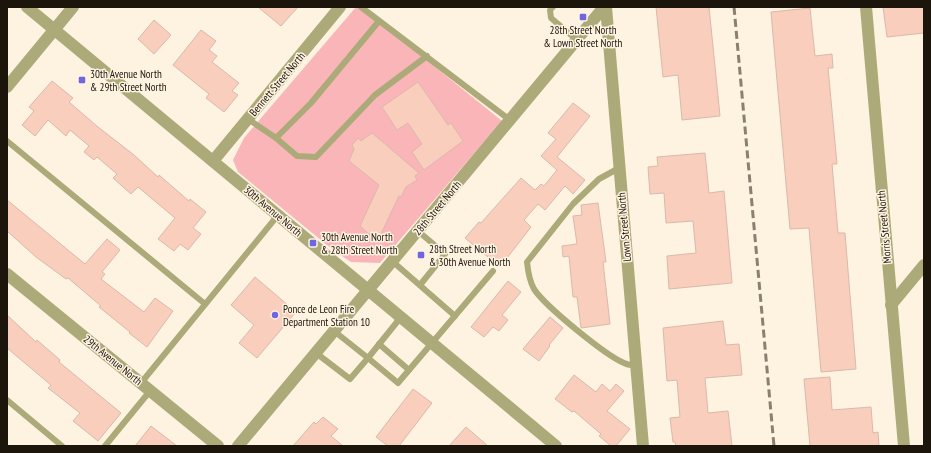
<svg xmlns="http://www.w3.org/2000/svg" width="931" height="453" viewBox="0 0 931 453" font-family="'PT Sans Narrow',sans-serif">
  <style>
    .green { fill: #fab5b9 }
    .building { fill: #f9cebc; stroke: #dab9ab }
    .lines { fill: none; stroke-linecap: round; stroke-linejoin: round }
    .service { stroke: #acaa78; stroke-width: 6 }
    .minor { stroke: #acaa78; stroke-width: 12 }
    .tertiary { stroke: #acaa78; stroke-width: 12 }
    .rail { stroke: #898072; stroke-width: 3; stroke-dasharray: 8 4; stroke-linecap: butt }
    .poi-dot { fill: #6f66e0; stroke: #fef2e1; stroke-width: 1.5 }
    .labels { text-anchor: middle; stroke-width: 3; stroke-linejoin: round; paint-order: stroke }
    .poi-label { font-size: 11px; fill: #1c150b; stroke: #fef2e1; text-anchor: start }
    .street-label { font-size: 11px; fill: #1c150b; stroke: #fef2e1 }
  </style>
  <rect width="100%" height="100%" fill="#fef2e1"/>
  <polygon class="green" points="356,7 361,7 502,121 380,263 351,262 333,250 238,172 233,160 244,138"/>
  <g class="building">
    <polygon points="258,7 298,7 281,26"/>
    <polygon points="656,7 709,7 720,116 682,120 678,75 663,77"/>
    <polygon points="883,7 924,7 924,33 887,37"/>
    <polygon points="810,8 815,56 832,54 833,68 828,68 837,164 832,164 838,233 845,233 856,369 821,372 809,228 790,229 771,12"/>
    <polygon points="154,20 171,35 154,54 138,39"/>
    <polygon points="201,30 216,41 209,50 217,56 212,62 239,83 232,91 238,95 224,112 206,98 209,94 173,65"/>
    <polygon points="52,81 73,98 69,102 98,127 134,155 158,177 159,175 189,201 190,199 206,212 193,228 201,234 188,250 180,244 174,251 158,239 175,218 138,187 131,194 113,178 117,174 97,157 94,160 84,152 89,146 70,130 66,136 48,120 35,136 22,125 34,111 29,107"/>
    <polygon points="418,82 448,125 451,123 463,141 424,170 412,152 422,144 408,123 397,130 382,107"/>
    <polygon points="573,103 590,116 557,157 585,180 573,194 565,186 545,210 538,204 524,220 531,227 500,267 465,238 479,222 481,223 521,178 535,190 541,184 544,186 557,170 541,156 556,139 548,133"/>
    <polygon points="372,133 419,173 415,176 417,180 406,187 401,197 399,196 380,236 369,234 360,226 379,185 349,161 354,149 352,145 358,138 361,141"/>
    <polygon points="705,153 709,193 724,191 732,283 669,289 667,256 696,253 693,221 666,223 664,193 650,194 648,167 658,166 657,157"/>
    <polygon points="7,200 85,264 107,239 120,250 102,272 105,274 101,279 144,312 155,298 173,311 147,347 129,333 130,332 99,307 101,306 68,278 66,279 36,257 7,231"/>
    <polygon points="598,203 606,262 603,262 610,324 581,328 577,297 573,297 569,256 563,257 562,246 577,244 573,216 582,215 581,205"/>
    <polygon points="255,277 296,312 257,358 239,343 254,325 231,305"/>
    <polygon points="508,281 521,292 502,315 508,320 499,331 493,327 484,337 471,327"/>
    <polygon points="7,315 36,342 37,340 60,360 59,362 121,413 98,441 73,421 80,413 48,388 51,385 7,348"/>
    <polygon points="550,317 563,328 549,345 550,346 539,361 523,349"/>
    <polygon points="723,321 726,345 739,344 742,375 705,378 706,389 708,413 728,411 732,446 676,446 675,442 673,442 670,418 680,417 677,380 667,381 663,328"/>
    <polygon points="574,375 596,392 602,384 610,391 616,384 624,391 607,411 630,429 616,446 611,446 599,436 601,434 574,411 572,412 555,399"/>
    <polygon points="830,377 832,410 871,407 873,433 878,432 879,446 810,446 804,379"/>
    <polygon points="413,389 432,403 399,446 388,446 376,437"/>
    <polygon points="323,417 338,429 331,436 343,446 293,446 314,422 316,424"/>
    <polygon points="151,426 177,446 135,446"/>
    <polygon points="466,427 488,446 449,446"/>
  </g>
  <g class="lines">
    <g class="service">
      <polyline points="361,7 510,120"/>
      <polyline points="553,7 550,10 551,18 577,40"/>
      <polyline points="248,119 276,138 311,103 379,21"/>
      <polyline points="276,138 297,156 316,157 375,95 427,56"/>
      <polyline points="7,141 205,304"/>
      <path d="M619 168 599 179 573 204 527 262C528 272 529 280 534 289 545 306 605 355 624 363 628 365 632 365 636 366"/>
      <polyline points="418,231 445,254 420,285"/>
      <polyline points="392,261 455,316"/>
      <polyline points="401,317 368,358 398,383 409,370"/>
      <polyline points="379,344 409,370 493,271"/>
      <polyline points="316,353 350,379 368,358 334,331"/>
      <polyline points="141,383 278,215"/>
      <polyline points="7,400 62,446"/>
      <polyline points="105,446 150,391"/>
    </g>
    <g class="minor">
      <polyline points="606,7 643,446"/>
      <polyline points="866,7 904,446"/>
      <polyline points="7,87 73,7"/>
      <polyline points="213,161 340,7"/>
      <polyline points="7,274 218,446"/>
      <polyline points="891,305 924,265"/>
    </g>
    <g class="tertiary">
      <polyline points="27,7 556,446"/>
      <polyline points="238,446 604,7"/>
    </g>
    <polyline class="rail" points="734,7 774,446"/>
  </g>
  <g class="poi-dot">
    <rect x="579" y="13" width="8" height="8" rx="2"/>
    <rect x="78" y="76" width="8" height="8" rx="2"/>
    <rect x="309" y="239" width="8" height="8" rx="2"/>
    <rect x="417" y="251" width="8" height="8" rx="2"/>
    <circle cx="275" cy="315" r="4"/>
  </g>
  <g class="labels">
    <g class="poi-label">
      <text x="583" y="34" text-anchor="middle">28th Street North<tspan x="583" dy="13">&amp; Lown Street North</tspan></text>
      <text x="90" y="78">30th Avenue North<tspan x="90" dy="13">&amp; 29th Street North</tspan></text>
      <text x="321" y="241">30th Avenue North<tspan x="321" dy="13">&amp; 28th Street North</tspan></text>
      <text x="429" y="253">28th Street North<tspan x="429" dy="13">&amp; 30th Avenue North</tspan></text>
      <text x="283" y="313">Ponce de Leon Fire<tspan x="283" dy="13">Department Station 10</tspan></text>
    </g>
    <g class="street-label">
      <text transform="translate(277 84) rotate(-50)" y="4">Bennett Street North</text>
      <text transform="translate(437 208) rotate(-50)" y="4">28th Street North</text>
      <text transform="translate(273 211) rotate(40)" y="4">30th Avenue North</text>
      <text transform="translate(624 227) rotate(-95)" y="4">Lown Street North</text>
      <text transform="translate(884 227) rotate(-95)" y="4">Morris Street North</text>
      <text transform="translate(113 360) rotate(39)" y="4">29th Avenue North</text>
    </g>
  </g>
  <rect width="931" height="453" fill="none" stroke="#1c150b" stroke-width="16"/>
</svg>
